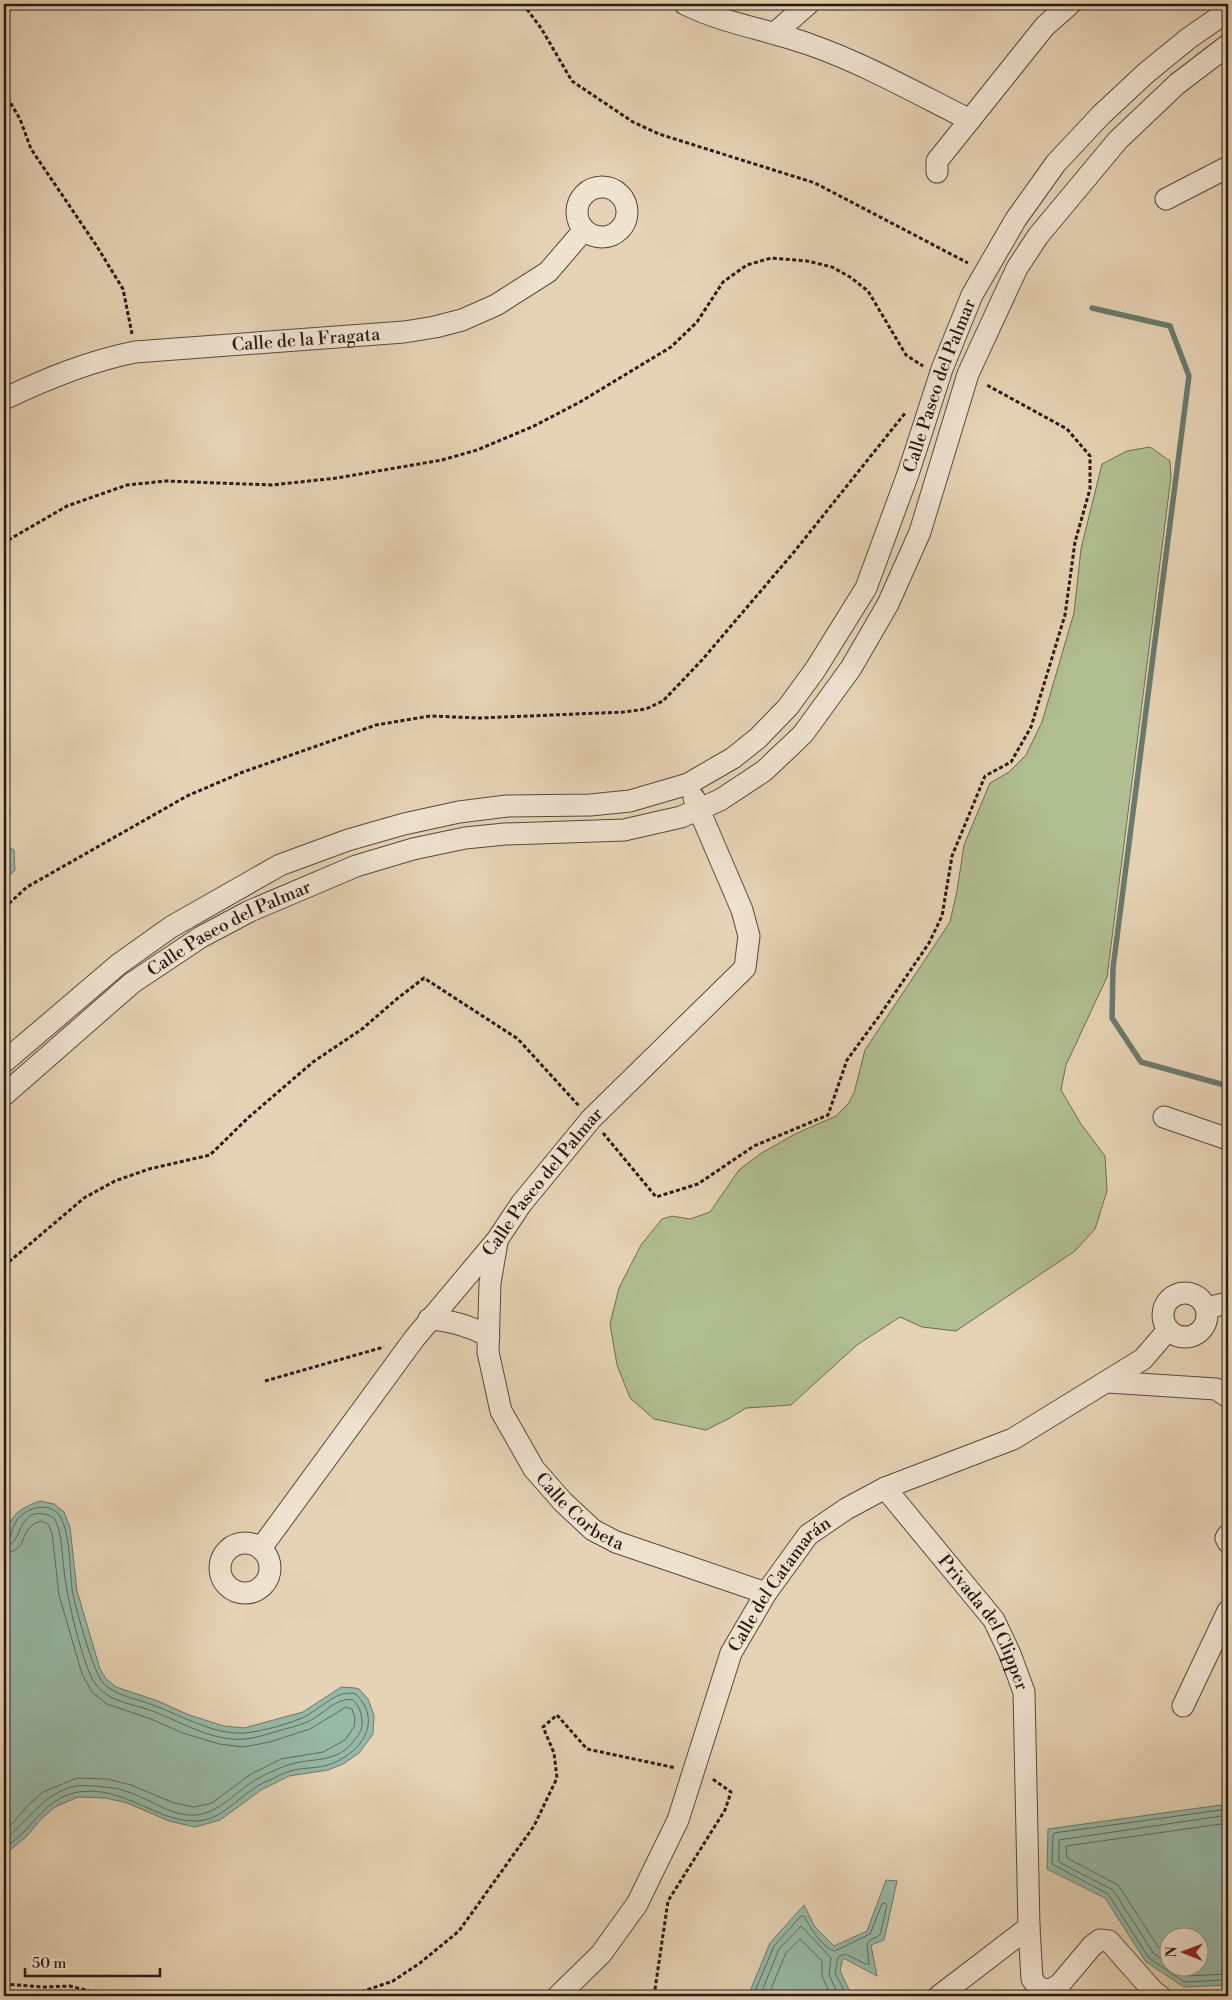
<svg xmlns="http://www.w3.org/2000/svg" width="1232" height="2000" viewBox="0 0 1232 2000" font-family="'Libre Bodoni',serif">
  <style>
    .green { fill: #b0be91; stroke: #6c6c53 }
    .water { fill: #97b9a7; stroke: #6a7a6d; fill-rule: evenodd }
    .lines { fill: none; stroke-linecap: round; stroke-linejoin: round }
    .shore { stroke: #5f6a5e; stroke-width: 1 }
    .stream { stroke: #6a7a6d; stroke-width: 5.5 }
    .minor-casing { stroke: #57493d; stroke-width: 23 }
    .path { stroke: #271b15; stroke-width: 3; stroke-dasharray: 4 2.5; stroke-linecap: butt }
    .minor { stroke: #efe2cf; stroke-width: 21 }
    .labels { text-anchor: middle; stroke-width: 4; stroke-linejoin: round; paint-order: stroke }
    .street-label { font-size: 18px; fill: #271b15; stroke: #efe2cf }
  </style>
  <rect width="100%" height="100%" fill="#e6d3b5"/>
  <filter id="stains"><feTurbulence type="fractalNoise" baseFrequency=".004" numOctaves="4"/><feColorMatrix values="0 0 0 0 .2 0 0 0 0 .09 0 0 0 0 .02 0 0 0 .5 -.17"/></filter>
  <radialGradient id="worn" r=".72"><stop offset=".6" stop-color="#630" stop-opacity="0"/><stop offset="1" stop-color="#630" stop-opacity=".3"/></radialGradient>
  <polygon class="green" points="1150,447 1170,461 1171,477 1107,977 1066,1065 1061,1090 1081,1124 1105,1156 1107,1191 1095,1229 1075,1251 956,1331 922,1327 900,1317 857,1345 791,1405 746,1408 728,1419 706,1430 654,1419 630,1398 617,1365 610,1324 619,1288 641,1245 662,1219 672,1216 690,1219 710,1212 739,1170 760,1154 795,1134 836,1116 848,1104 854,1093 865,1050 950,922 957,891 964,845 990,783 1009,772 1026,755 1042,722 1074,613 1081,549 1102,464 1127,451"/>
  <g class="water">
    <polygon points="4,845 14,850 15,870 4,881"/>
    <path d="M40 1501 54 1504 64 1512 70 1527 77 1591 100 1669 106 1679 116 1687 158 1701 189 1715 224 1726 244 1728 303 1712 341 1687 355 1688 359 1689 368 1699 374 1715 373 1734 359 1753 343 1764 328 1770 289 1776 261 1790 220 1820 195 1827 169 1821 127 1803 106 1798 78 1797 55 1807 40 1820 27 1836 4 1855 5 1542C9 1516 16 1510 40 1501Z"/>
    <path d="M1228 1804V1985L1184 1987 1146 1962 1105 1898 1047 1869 1048 1829ZM1170 1938H1200V1968H1170Z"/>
    <polygon points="886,1880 897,1881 884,1940 871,1945 877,1976 843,1958 840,1971 852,1996 748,1996 770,1943 804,1905 815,1927 834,1946 867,1931"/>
  </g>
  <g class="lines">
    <g class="shore">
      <path d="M4 1539 10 1537C12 1531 13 1526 17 1520 25 1508 49 1501 59 1515 70 1529 70 1571 72 1589 74 1604 94 1674 103 1683 117 1697 140 1699 158 1707 184 1717 215 1735 244 1733 261 1732 292 1723 306 1716 323 1707 337 1689 356 1694 384 1723 360 1754 328 1765 315 1769 300 1767 287 1772 279 1775 271 1780 263 1783 240 1794 222 1822 194 1821 155 1821 123 1785 78 1792 54 1796 39 1815 24 1832 18 1838 10 1843 4 1849"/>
      <path d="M4 1546C24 1545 16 1509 44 1514 47 1514 51 1516 54 1518 62 1529 62 1557 64 1570 66 1593 83 1670 97 1686 100 1690 105 1693 109 1696 122 1704 141 1706 155 1712 183 1723 214 1742 245 1739 256 1738 268 1734 278 1731 288 1728 298 1726 307 1722 322 1716 337 1696 353 1700 360 1707 362 1714 362 1724 362 1730 360 1733 356 1738 337 1766 311 1756 285 1766 275 1770 266 1774 257 1779 237 1790 220 1813 196 1815 173 1817 151 1800 131 1793 119 1788 107 1787 94 1786 88 1786 81 1785 75 1786 43 1794 28 1821 4 1840"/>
      <path d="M4 1553C30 1552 17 1528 41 1521L48 1524 52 1533 59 1595 82 1674 92 1692 107 1704 151 1719 183 1733 219 1744 243 1747 270 1742 310 1729 346 1707 352 1709 355 1718 354 1727 345 1740 323 1752 281 1759 251 1774 212 1803 194 1807 174 1803 131 1785 107 1779 77 1778 43 1792 27 1806 13 1823 4 1831"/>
      <polyline points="1228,1809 1054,1833 1053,1835 1052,1864 1108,1894 1149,1958 1184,1982 1228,1980"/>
      <polyline points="1170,1955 1159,1948 1118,1885 1067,1858 1066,1846 1228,1823"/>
      <polyline points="1170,1964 1154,1954 1113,1890 1059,1862 1059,1840 1228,1815"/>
      <polyline points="1174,1968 1187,1976 1228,1974"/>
      <path d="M753 1996 774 1946 801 1916H804C810 1927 823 1949 835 1951L870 1934 882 1904 885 1903 887 1905 880 1935 870 1940 867 1944 869 1964H866L845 1954 838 1957 835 1973 847 1996"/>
      <polyline points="760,1996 779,1949 801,1926 831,1958 829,1975 839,1996"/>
      <polyline points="768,1996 786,1953 800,1939 822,1961 822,1976 831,1996"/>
    </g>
    <polyline class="stream" points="1092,308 1170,326 1189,376 1113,968 1112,1018 1141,1062 1228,1086"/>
    <defs>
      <g id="minor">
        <path d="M685 4C725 24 770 30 811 45 865 64 918 94 970 120"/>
        <polyline points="775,33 808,4"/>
        <polyline points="937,172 937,161 1045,26 1070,4"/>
        <circle cx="602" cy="212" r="25"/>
        <polyline points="1166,199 1228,167"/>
        <path id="s1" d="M4 399C46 379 89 361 135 352L404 332 435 327 462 320 496 305 548 272 584 230"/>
        <path id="s2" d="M4 1062 119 964 171 927 280 865 348 840 404 824 459 812 507 806 590 805 630 801 688 784 733 758 758 738 788 707 815 670 866 588 908 474 942 369 972 295 1016 219 1056 163 1101 115 1146 73 1189 38 1228 11"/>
        <path id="s3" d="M4 1095 132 983 201 937 250 911 356 866 413 849 465 838 505 834 624 830 681 817 720 800 764 771 803 734 851 668 888 604 920 532 968 374 1017 268 1038 236 1118 140 1177 84 1228 45"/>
        <polyline points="1164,1117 1228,1139"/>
        <path id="s4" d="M497 1242 490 1283 488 1352 501 1411 534 1469 563 1502 593 1530 616 1542 766 1593"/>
        <circle cx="1185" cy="1315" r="22"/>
        <polyline points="1206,1308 1228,1303"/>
        <path d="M429 1319C451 1320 469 1326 489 1336"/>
        <polyline points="1108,1382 1216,1389 1228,1397"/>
        <path id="s5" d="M885 1488 994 1620 1010 1654 1024 1692 1029 1927 1032 1979 1038 1987 1045 1990 1052 1989 1060 1984 1092 1946 1100 1940 1109 1941 1154 1992 1160 1996"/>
        <polyline points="1228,1535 1226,1538 1228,1542"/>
        <circle cx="245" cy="1568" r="25"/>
        <path id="s6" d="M261 1548 414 1339 497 1240 521 1204 591 1119 745 968 749 936 742 910 694 798"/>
        <polyline points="1183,1706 1228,1611"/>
        <path id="s7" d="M558 1996 601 1954 637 1904 678 1820 731 1653 766 1593 808 1535 846 1509 885 1488 1013 1439 1143 1359 1168 1330"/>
        <polyline points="939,1996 1029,1927"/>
      </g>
    </defs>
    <use href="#minor" class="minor-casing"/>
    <g class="path">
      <polyline points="523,4 541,28 572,81 633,122 659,134 815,183 968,263"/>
      <polyline points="4,92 20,119 31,149 96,245 123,289 132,334"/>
      <polyline points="4,545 10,539 67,506 127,485 166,481 272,485 337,478 442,460 477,450 532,427 580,402 671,347 697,322 723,282 747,265 771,258 807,261 832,267 850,277 868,291 906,355 923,366"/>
      <polyline points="4,908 27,887 187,796 243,772 376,725 430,716 480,718 624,712 646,709 663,701 702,660 794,552 906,412"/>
      <polyline points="603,1133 656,1197 698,1184 754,1146 828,1115 847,1060 880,1015 929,943 942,916 952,856 985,776 1011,762 1031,727 1065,615 1075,542 1090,489 1090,456 1067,429 985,384"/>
      <polyline points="4,1266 84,1198 115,1181 149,1169 210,1155 249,1117 313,1062 362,1029 398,998 424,978 518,1039 579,1106"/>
      <polyline points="265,1381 384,1347"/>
      <polyline points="4,1984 44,1987 70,1986 97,1993 143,1996"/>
      <polyline points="349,1996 393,1981 420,1963 459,1931 534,1826 557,1778 554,1753 543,1727 557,1715 587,1749 676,1768"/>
      <polyline points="654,1996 668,1901 725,1810 731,1792 711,1778"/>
    </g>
    <use href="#minor" class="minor"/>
  </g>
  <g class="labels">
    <g class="street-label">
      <text dy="6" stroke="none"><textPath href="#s1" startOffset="311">Calle de la Fragata</textPath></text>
      <text dy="6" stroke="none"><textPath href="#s2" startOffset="1244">Calle Paseo del Palmar</textPath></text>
      <text dy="6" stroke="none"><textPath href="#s3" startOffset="282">Calle Paseo del Palmar</textPath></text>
      <text dy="6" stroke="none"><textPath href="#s6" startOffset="462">Calle Paseo del Palmar</textPath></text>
      <text dy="6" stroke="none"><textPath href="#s4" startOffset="301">Calle Corbeta</textPath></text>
      <text dy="6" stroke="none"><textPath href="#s7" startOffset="475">Calle del Catamarán</textPath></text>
      <text dy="6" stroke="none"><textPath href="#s5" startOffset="168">Privada del Clipper</textPath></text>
    </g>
  </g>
  <rect width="1232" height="2000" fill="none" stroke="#e6d3b5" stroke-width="20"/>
  <rect x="5" y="5" width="1222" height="1990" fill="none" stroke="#271b15" stroke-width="2.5"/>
  <rect x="10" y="10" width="1212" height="1980" fill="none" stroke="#271b15"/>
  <g transform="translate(1184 1952) rotate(271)"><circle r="24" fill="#efe2cf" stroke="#9f9285"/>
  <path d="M0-4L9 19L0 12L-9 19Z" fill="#8f2418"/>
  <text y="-8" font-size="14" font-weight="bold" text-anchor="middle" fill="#271b15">N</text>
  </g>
  <path d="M25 1968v8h135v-8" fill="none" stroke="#271b15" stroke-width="2.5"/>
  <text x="32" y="1968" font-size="15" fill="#271b15" stroke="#efe2cf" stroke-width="4" paint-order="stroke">50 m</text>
  <rect width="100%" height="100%" filter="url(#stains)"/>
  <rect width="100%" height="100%" fill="url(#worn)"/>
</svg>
